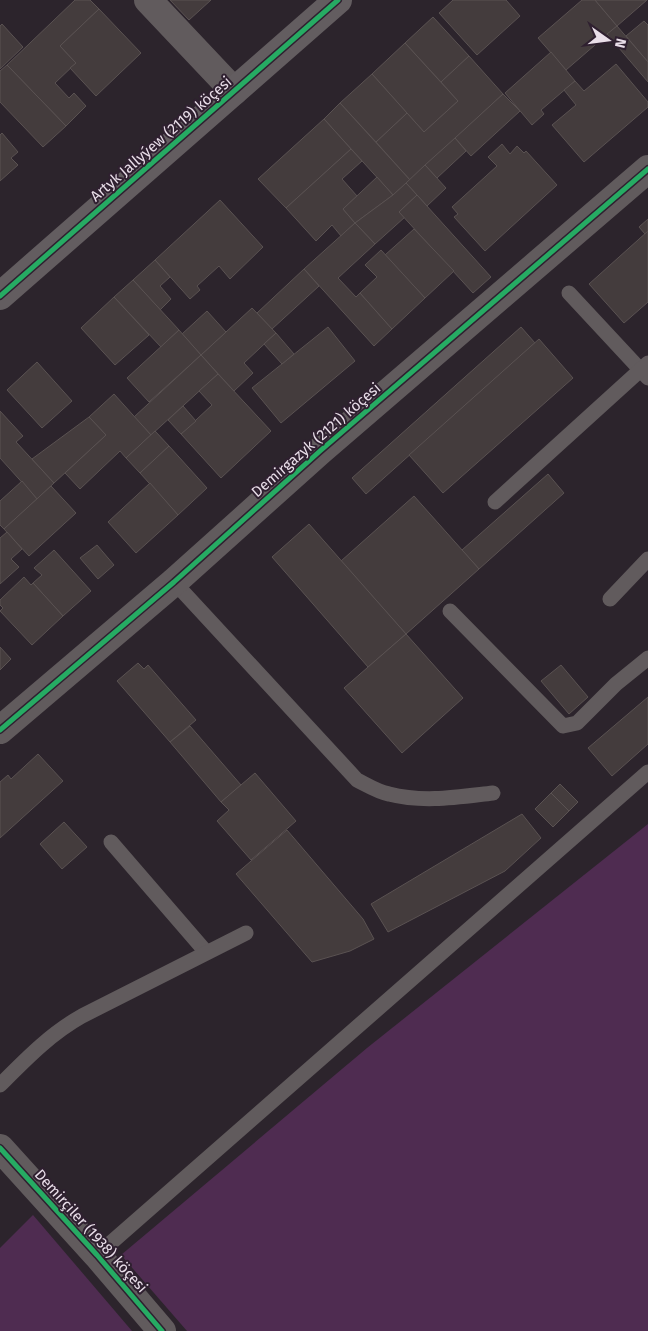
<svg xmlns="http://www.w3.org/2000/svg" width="648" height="1331" viewBox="0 0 648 1331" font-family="'Fira Sans',sans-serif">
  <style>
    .green { fill: #4f2c51 }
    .building { fill: #443c3d; stroke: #5a5252 }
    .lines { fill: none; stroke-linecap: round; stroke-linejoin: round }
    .lane { stroke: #615b5d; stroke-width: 15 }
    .street { stroke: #615b5d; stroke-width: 28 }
    .secondary { stroke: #635d60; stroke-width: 28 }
    .cycleway-casing { stroke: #2f2030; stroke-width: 8 }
    .cycleway { stroke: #26ab63; stroke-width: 5 }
    .labels { text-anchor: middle; stroke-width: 4; stroke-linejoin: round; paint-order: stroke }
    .street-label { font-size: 15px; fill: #e9dee9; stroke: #2f2030 }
  </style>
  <rect width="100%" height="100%" fill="#2c242c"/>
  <g class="green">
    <polygon points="648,824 648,1331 187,1331 121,1255 367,1048"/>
    <polygon points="33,1215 132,1331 0,1331 0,1248"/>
  </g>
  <g class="building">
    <polygon points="75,0 90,0 99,9 60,46 76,63 55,83 69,98 74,93 86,106 66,126 7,65"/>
    <polygon points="170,0 211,0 189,20"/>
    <polygon points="453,0 506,0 520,16 477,55 439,13"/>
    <polygon points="582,0 595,0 617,26 566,70 538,38"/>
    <polygon points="595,0 647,0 617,26"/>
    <polygon points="99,9 141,53 96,96 70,68 76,63 60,46"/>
    <polygon points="433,17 469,56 441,82 405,43"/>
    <polygon points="644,21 648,25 648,62 626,36"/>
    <polygon points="2,24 23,47 0,69 0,26"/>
    <polygon points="617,26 648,62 648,82 607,34"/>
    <polygon points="405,43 458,101 424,132 372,74"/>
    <polygon points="551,52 575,81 541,110 544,114 532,125 505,93"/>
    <polygon points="469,56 503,94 410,180 376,142 407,113 424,132 458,101 441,82"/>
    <polygon points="616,64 648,102 648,107 584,162 552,125 576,105 564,90 575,81 584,91"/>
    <polygon points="7,65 66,126 43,147 0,102 0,71"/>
    <polygon points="372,74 407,113 376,142 340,103"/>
    <polygon points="503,94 520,111 471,156 455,138"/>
    <polygon points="340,103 410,180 393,195 324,119"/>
    <polygon points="324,119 351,149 286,208 258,179"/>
    <polygon points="2,133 18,152 11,158 18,165 0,181 0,135"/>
    <polygon points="455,138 466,151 437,178 425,165"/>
    <polygon points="502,144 510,154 517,146 524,153 526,151 557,185 485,251 454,217 458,214 452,207 497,166 488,157"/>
    <polygon points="351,149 362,161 342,179 357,196 343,209 355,223 341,236 332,225 316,241 286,208"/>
    <polygon points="425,165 446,188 427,206 406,183"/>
    <polygon points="377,177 393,195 355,223 343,209"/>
    <polygon points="406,183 417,195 399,212 405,217 375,244 355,223 393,195"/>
    <polygon points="417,195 491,277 473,293 399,212"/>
    <polygon points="220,200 263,247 230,279 219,266 197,286 200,290 190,299 155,260"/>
    <polygon points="648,219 648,231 645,234 639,227"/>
    <polygon points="355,223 375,244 338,278 356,297 360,293 392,329 374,346 304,269"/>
    <polygon points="414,229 454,271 425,298 385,255"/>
    <polygon points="648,231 648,302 624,323 589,284"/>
    <polygon points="381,250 425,298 392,329 360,293 377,277 365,265"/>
    <polygon points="155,260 170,277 160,286 171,299 160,310 133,280"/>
    <polygon points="304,269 319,286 272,329 257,313"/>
    <polygon points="133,280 179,330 161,347 114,297"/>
    <polygon points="114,297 149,335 115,365 81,328"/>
    <polygon points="252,308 276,333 244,363 253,373 234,391 201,355"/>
    <polygon points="207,311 226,332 201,355 182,334"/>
    <polygon points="328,327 355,361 281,423 252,388"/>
    <polygon points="521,327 535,343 366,494 352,478"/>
    <polygon points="179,330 201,355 149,402 127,378"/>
    <polygon points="276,333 294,354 282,364 264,344"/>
    <polygon points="539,339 573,378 443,493 409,455"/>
    <polygon points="201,355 218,374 151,435 134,417"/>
    <polygon points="37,362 72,401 42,428 7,390"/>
    <polygon points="218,374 271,431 221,478 181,434 212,405 199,391"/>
    <polygon points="114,394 151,435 126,458 120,451 80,489 65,473 106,435 89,417"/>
    <polygon points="183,406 196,421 181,434 168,420"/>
    <polygon points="0,411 23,436 16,442 54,483 37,499 0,458"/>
    <polygon points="89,417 106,435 54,483 32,459"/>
    <polygon points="155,431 169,446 140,473 126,458"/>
    <polygon points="169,446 207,488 178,515 140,473"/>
    <polygon points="548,474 564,493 479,569 462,550"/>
    <polygon points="22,481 37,499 4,529 0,525 0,501"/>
    <polygon points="150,483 178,515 136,553 108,522"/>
    <polygon points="51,486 76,513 29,556 4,529"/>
    <polygon points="414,496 479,569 406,634 341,561"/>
    <polygon points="309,524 406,634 368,667 272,557"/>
    <polygon points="7,532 22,549 11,559 19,567 0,584 0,538"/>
    <polygon points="97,545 114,565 98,579 80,558"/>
    <polygon points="54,550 91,591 63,616 33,583 42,575 34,568"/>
    <polygon points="24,577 31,585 33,583 63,616 32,645 0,611 3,608 0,605 0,600"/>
    <polygon points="406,634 463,698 402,753 344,688"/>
    <polygon points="0,647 11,659 0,670"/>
    <polygon points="138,663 144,669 148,665 196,720 170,742 117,681"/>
    <polygon points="561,665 588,697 569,714 541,681"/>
    <polygon points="648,697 648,744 612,776 588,748"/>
    <polygon points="190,726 241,785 221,802 170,742"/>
    <polygon points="38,754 63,781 0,838 0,782 8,775 11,779"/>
    <polygon points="255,773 296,821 251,860 217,821 229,810 221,802"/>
    <polygon points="560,784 578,802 569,811 551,793"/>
    <polygon points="551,793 569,811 553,827 535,809"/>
    <polygon points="522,814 541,838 505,871 388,932 371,904"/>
    <polygon points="64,822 87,847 62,869 40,844"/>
    <polygon points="287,830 363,919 374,939 350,951 312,962 236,874"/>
  </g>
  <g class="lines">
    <g class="lane">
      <polyline points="569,293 648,378"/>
      <polyline points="495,502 648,363"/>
      <path d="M174 582 357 780C367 785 378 792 389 794 424 803 458 797 493 793"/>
      <polyline points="610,599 648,559"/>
      <polyline points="450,611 563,726 577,723 616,684 648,658"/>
      <polyline points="111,842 206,952"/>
      <path d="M0 1085C26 1059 50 1034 82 1016L246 933"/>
      <polyline points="97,1255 648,772"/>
    </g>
    <g class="street">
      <polyline points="148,0 234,91"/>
      <polyline points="0,730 174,582 320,451 648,169"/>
      <polyline points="0,1148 97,1255 162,1331"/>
    </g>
    <polyline class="secondary" points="0,296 338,0"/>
    <defs>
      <g id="cycleway">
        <polyline points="0,296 338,0"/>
        <polyline points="0,730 174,582 320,451 648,169"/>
        <polyline points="0,1148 97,1255 162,1331"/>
      </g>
    </defs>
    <use href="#cycleway" class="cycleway-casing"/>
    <use href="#cycleway" class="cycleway"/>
  </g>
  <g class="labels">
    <g class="street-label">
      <text transform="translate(161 139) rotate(-41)" y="5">Artyk Jallyýew (2119) köçesi</text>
      <text transform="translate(316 440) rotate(-41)" y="5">Demirgazyk (2121) köçesi</text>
      <text transform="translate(91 1231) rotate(48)" y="5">Demirçiler (1938) köçesi</text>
    </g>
  </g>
  <g transform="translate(608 40) rotate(104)" stroke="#2f2030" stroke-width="4" paint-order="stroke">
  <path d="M0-4L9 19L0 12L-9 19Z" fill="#e9dee9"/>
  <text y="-8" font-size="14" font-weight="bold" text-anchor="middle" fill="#e9dee9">N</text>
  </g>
</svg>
